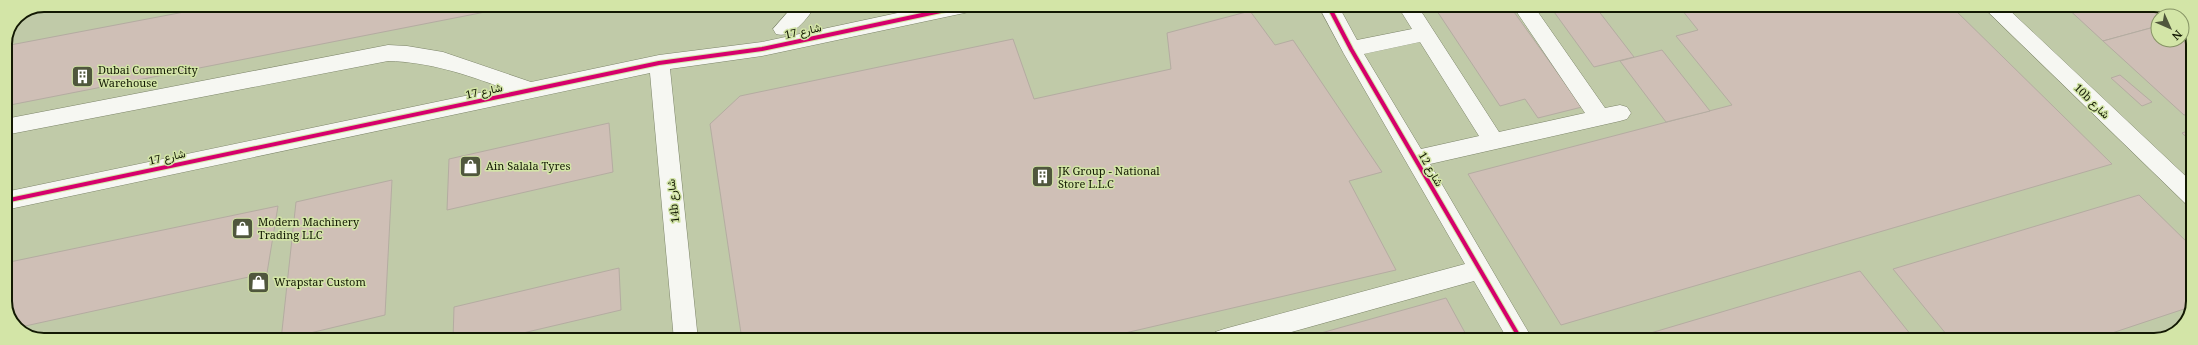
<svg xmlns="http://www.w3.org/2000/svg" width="2198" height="345" viewBox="0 0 2198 345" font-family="'Noto Serif',Vazirmatn,serif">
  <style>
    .building { fill: #cfbfb6; stroke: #b4aca1 }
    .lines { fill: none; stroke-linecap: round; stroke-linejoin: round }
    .minor-casing { stroke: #7d856a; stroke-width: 1 }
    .minor { fill: #f6f7f2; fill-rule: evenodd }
    .cycleway-casing { stroke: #d3e5a7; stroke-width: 6 }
    .cycleway { stroke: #d6006c; stroke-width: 4 }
    .labels { text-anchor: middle; stroke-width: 3; stroke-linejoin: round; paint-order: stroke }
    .street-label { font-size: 11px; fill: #131903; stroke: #d3e5a7 }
    .poi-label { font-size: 11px; fill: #131903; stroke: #d3e5a7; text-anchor: start }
    .rim { fill: none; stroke: #131903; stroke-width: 2 }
  </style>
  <rect width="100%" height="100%" fill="#c0caa8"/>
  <g class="building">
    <polygon points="221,5 521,5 5,106 5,46"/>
    <polygon points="1433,5 1509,5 1582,107 1538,118 1525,99 1500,106"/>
    <polygon points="1549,5 1594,5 1634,57 1594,67"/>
    <polygon points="1653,5 1678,5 1678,6 1657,11"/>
    <polygon points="1678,5 1950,5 2112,164 1561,325 1468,174 1732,105 1676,36 1698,30"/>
    <polygon points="2064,5 2159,5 2180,16 2158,16 2158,26 2103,41"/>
    <polygon points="1250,11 1275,45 1293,40 1382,172 1349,181 1396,270 1095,340 742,340 710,124 740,96 1013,39 1034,99 1171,69 1167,33"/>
    <polygon points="2182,19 2193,39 2193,113 2184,115 2103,41 2158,26 2158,40 2182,40"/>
    <polygon points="1662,50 1710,111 1666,122 1620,61"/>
    <polygon points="2120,75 2152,102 2142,106 2111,78"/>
    <polygon points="609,123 613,172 447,210 449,159"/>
    <polygon points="2193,129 2193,143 2182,133"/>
    <polygon points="392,180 385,315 281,340 296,202"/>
    <polygon points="2139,195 2193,248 2193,306 2091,340 1951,340 1893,269"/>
    <polygon points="278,206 267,273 16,328 5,306 5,263"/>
    <polygon points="619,268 621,310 493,340 453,340 454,307"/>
    <polygon points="1860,271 1915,340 1627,340"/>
    <polygon points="1446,298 1469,340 1296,340"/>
  </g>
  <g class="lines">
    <defs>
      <g id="minor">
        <path d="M794 5H816C808 18 792 39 776 34L773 29Z"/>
        <path d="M935 5H979L976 10 969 12 762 56 670 69 698 340H674L650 73 5 210V192L503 88C465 74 429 62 388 61L5 135V119L388 45 407 46 443 52 531 82 659 55 762 42Z"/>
        <path d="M1318 5H1338L1357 40 1412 29 1397 5H1417L1499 132 1585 113 1512 5H1533L1605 108 1620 105 1627 107 1631 113 1627 119 1620 121 1430 164 1533 340H1508L1474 281 1263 340H1212L1215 332 1224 329 1465 264 1344 54ZM1420 42 1479 136 1421 149 1364 54Z"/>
        <polygon points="1981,5 2004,5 2193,183 2193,206 2185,203"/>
      </g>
    </defs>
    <use href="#minor" class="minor-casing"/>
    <use href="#minor" class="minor"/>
    <defs>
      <g id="cycleway">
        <polyline points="1328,5 1351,49 1521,340"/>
        <polyline points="5,201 659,63 762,49 969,5"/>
      </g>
    </defs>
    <use href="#cycleway" class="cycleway-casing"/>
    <use href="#cycleway" class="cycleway"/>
  </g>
  <defs>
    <symbol id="building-square" viewBox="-11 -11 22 22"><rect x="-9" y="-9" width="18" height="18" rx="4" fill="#50573d" stroke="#d3e5a7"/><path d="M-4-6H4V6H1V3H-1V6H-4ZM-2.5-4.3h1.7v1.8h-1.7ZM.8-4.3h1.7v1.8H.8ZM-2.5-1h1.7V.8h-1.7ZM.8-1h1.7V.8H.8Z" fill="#fff"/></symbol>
    <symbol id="shop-square" viewBox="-11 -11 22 22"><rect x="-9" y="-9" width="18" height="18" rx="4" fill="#50573d" stroke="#d3e5a7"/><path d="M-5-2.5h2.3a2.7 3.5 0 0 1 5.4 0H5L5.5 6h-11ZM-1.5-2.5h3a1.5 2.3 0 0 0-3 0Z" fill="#fff"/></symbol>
  </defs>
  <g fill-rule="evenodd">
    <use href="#building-square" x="70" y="64" width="25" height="25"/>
    <use href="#shop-square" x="458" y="154" width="25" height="25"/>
    <use href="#building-square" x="1030" y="164" width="25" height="25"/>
    <use href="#shop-square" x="230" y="216" width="25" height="25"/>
    <use href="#shop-square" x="246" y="270" width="25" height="25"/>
  </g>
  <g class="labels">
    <g class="street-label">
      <text transform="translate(803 31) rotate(-12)" y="4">شارع 17</text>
      <text transform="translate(484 91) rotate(-12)" y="4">شارع 17</text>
      <text transform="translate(2092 101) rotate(44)" y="4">10b شارع</text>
      <text transform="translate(167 157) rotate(-12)" y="4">شارع 17</text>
      <text transform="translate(1431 169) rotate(60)" y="4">شارع 12</text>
      <text transform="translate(673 201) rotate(-96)" y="4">14b شارع</text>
    </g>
    <g class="poi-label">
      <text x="98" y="74">Dubai CommerCity<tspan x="98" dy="13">Warehouse</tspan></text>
      <text x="486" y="170">Ain Salala Tyres</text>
      <text x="1058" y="175">JK Group - National<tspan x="1058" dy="13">Store L.L.C</tspan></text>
      <text x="258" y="226">Modern Machinery<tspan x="258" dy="13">Trading LLC</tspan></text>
      <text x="274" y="286">Wrapstar Custom</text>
    </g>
  </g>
  <path d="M0 0H2198V345H0ZM44 12H2154A32 32 0 0 1 2186 44V301A32 32 0 0 1 2154 333H44A32 32 0 0 1 12 301V44A32 32 0 0 1 44 12Z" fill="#d3e5a7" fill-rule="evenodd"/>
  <path class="rim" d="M44 12H2154A32 32 0 0 1 2186 44V301A32 32 0 0 1 2154 333H44A32 32 0 0 1 12 301V44A32 32 0 0 1 44 12Z"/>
  <g transform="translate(2170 28) rotate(135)"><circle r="19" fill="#d3e5a7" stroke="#869365"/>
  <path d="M0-3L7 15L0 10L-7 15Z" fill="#50573d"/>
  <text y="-6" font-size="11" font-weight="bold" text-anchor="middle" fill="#131903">N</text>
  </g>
</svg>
